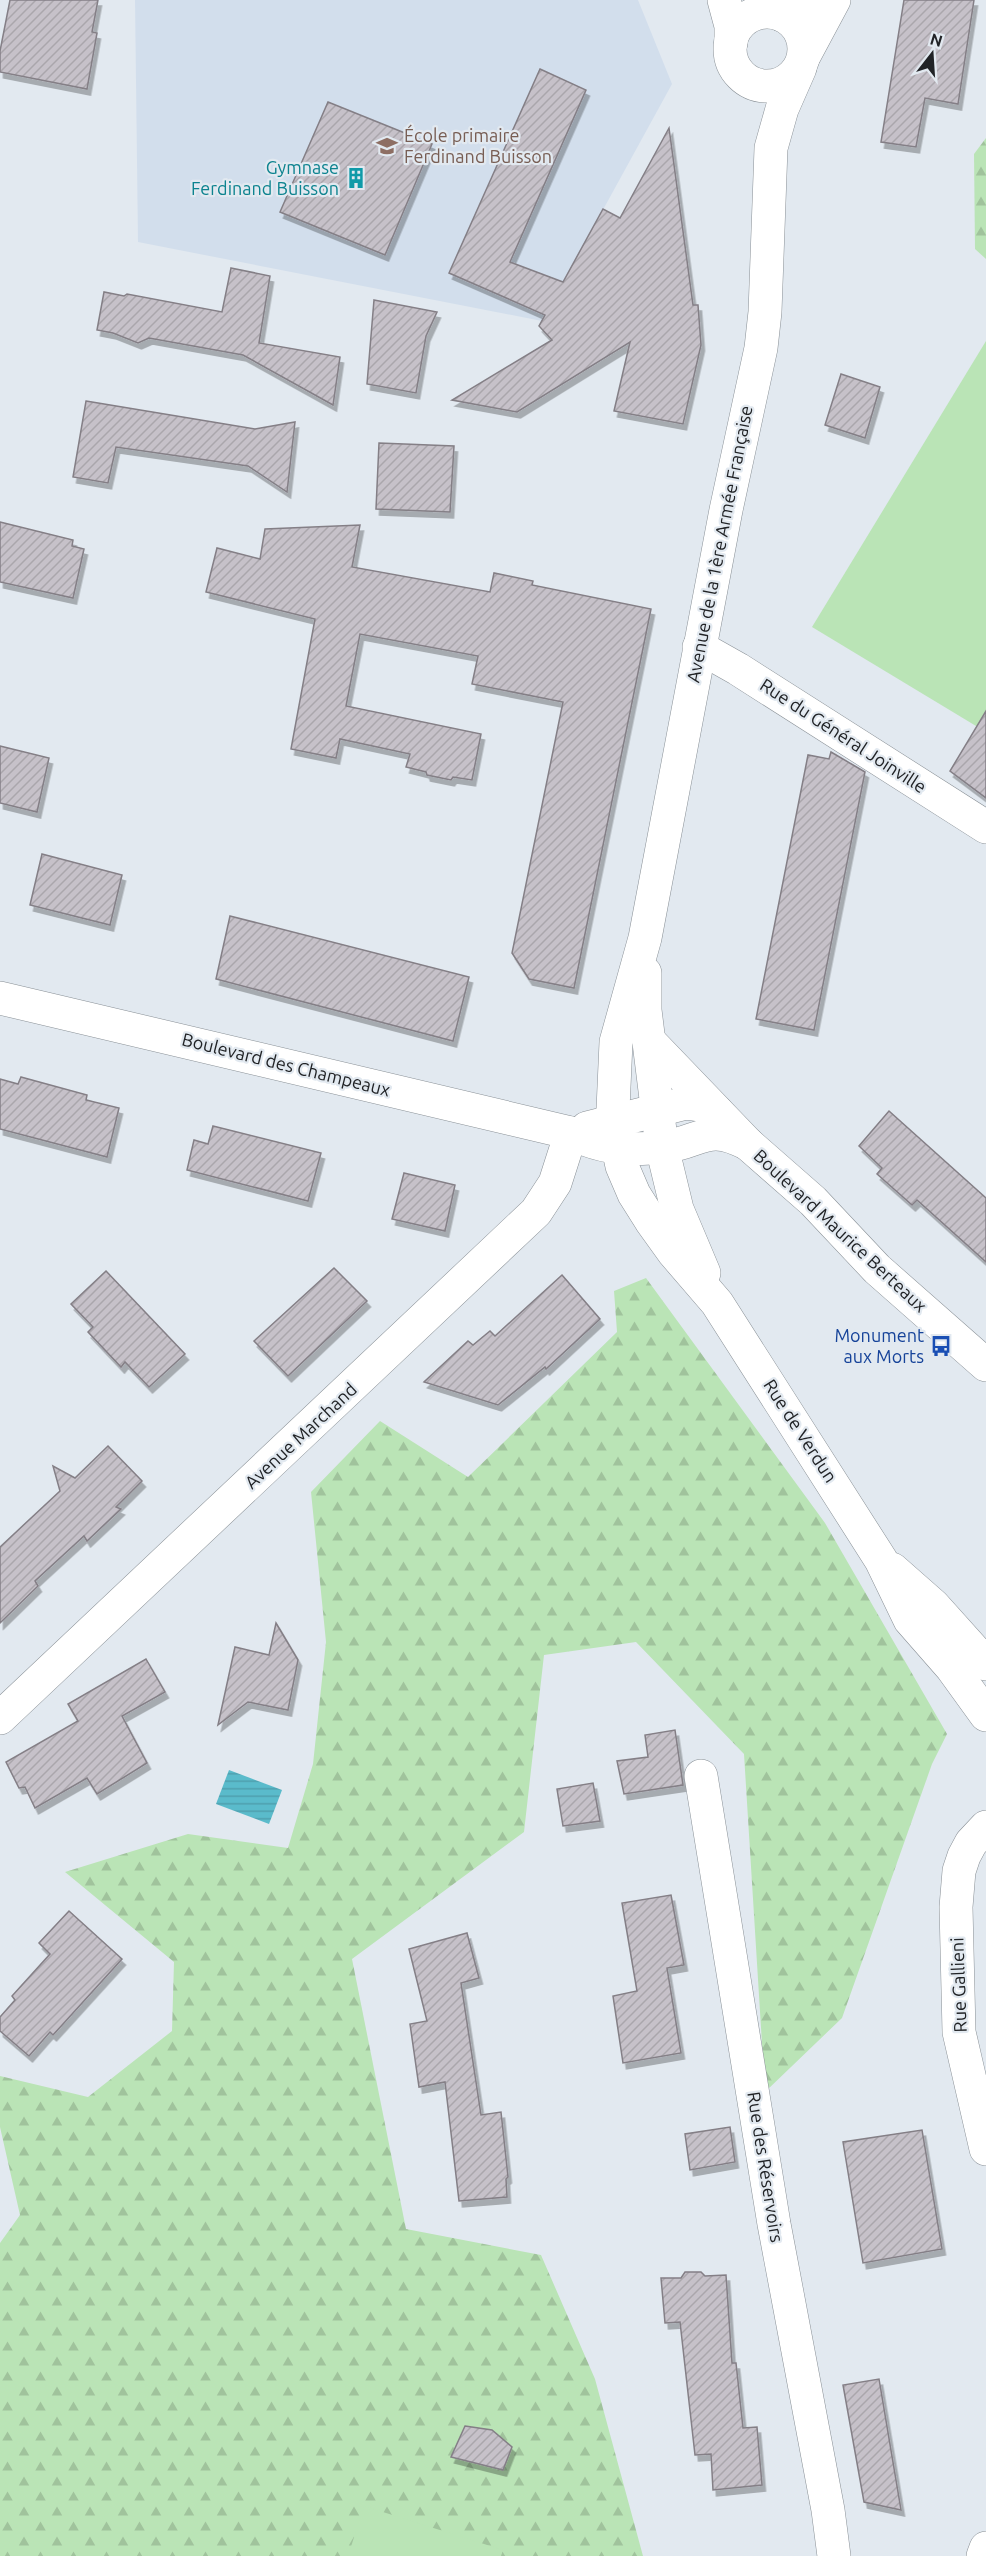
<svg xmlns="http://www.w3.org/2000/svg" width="986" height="2556" viewBox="0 0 986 2556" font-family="Ubuntu,sans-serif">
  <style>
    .built { fill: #d2deec }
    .forest { fill: url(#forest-firs) }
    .pitch { fill: #bae4b6 }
    .water { fill: url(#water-rules) }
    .building { fill: url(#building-hatch); stroke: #847f86; stroke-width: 1.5; filter: url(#shadow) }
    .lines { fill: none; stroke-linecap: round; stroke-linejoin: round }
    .street-casing { stroke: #899096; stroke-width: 34 }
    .secondary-casing { stroke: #899096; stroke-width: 34 }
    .street { stroke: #fff; stroke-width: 33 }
    .secondary { stroke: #fff; stroke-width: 33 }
    .labels { text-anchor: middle; stroke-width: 4.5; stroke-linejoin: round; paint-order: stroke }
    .education-label { font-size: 18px; fill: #785e54; stroke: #e2e9f0; text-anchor: start }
    .culture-label { font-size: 18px; fill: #0d838f; stroke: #e2e9f0; text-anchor: end }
    .street-label { font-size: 18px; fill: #212326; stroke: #e2e9f0 }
    .transit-label { font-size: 18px; fill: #164399; stroke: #e2e9f0; text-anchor: end }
  </style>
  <defs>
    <pattern id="forest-firs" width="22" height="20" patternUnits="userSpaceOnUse" patternTransform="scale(1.5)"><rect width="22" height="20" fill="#bae4b6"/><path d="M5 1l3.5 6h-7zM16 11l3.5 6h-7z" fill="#a0c39c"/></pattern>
    <pattern id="water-rules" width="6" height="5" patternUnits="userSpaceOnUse" patternTransform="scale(1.5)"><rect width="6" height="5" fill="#5abbcb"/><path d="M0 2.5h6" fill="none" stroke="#4ea0ae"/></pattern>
    <pattern id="building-hatch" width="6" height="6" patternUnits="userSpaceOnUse" patternTransform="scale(1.5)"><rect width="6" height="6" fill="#c6c1c9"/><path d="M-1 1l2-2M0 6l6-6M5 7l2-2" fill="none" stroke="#aaa6ac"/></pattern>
    <filter id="shadow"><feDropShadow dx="3.5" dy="6" stdDeviation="0" flood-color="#0004"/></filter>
  </defs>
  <rect width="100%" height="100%" fill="#e2e9f0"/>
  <polygon class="built" points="135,0 638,0 672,84 542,321 138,242"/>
  <g class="forest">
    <polygon points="986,138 986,259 975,249 974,154"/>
    <polygon points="646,1278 825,1523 947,1734 932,1764 842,2018 765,2092 744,1754 636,1642 544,1655 524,1832 352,1959 406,2229 541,2255 595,2379 643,2556 0,2556 0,2243 20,2215 0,2127 0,2076 88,2097 172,2031 174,1962 65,1872 188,1834 288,1848 313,1764 326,1642 311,1492 380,1421 468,1477 617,1332 614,1291"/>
  </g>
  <g class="pitch">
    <polygon points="986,341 986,732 812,627"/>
    <polygon points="364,2506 503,2550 501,2556 348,2556"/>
  </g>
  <polygon class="water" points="229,1770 282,1790 269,1824 216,1804"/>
  <g class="building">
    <polygon points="10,0 98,0 92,32 97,33 87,89 0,72 0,51"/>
    <polygon points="904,0 974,0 958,104 925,98 916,147 881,142"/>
    <polygon points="540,69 586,90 510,262 563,282 603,209 620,218 669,128 693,305 698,305 701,345 683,424 614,411 630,342 517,412 452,400 552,340 539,326 545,315 449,273"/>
    <polygon points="328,102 432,144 385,255 280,212"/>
    <polygon points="231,268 270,276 259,343 340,357 333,405 243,355 149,338 138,343 113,333 97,330 104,292 124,296 127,294 222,312"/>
    <polygon points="374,300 437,312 426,336 416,393 367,384"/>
    <polygon points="841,374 880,387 865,438 825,425"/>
    <polygon points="86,401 255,429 295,422 287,492 248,466 116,447 108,483 73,477"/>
    <polygon points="379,443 454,446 450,512 376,509"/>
    <polygon points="0,522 73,540 72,546 84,549 73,598 0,582"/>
    <polygon points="360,525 352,567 490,592 494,573 533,581 532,585 651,609 574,988 529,979 512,953 563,702 472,684 478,656 360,634 346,706 481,734 472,780 453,777 451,780 427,775 426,772 406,767 410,754 340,739 336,758 291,749 315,619 206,592 217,548 260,559 265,529"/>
    <polygon points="986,711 986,798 950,771"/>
    <polygon points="0,746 49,758 37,812 0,803"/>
    <polygon points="831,752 865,772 814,1030 756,1019 808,755 829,759"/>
    <polygon points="42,854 122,875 110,925 30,905"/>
    <polygon points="230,916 469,977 453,1041 216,979"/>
    <polygon points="21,1077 87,1095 86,1100 119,1108 107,1157 0,1129 0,1079 18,1084"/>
    <polygon points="889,1111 986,1198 986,1262 917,1200 912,1205 877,1174 882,1168 859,1146"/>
    <polygon points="213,1126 321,1153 308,1201 187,1170 194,1140 208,1144"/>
    <polygon points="404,1173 455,1185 445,1231 392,1219"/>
    <polygon points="334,1268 367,1301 288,1376 254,1341"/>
    <polygon points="106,1271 185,1354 149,1387 125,1362 121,1367 88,1332 93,1327 71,1304"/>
    <polygon points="562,1275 600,1319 546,1369 545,1367 498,1405 424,1382 468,1341 473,1345 490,1331 495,1336"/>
    <polygon points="108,1446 142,1481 116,1507 121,1509 87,1541 84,1536 35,1581 38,1586 0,1623 0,1547 60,1491 53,1466 75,1478"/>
    <polygon points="276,1623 298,1660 288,1710 248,1702 218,1725 235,1647 269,1655"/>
    <polygon points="146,1659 165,1692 122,1716 147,1763 97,1794 87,1778 35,1808 25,1787 19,1788 6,1762 78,1721 68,1704"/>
    <polygon points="675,1730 683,1785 624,1794 617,1761 648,1757 645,1735"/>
    <polygon points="593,1783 600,1821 563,1826 557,1789"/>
    <polygon points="671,1895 684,1965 667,1968 681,2053 623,2063 613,1996 637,1991 622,1903"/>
    <polygon points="69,1911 122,1959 53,2035 50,2032 29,2056 0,2031 0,2017 15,2000 12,1996 50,1954 39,1943"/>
    <polygon points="467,1933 479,1978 461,1983 481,2115 501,2112 508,2177 506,2179 507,2197 459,2201 445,2082 419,2087 410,2024 427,2021 409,1949"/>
    <polygon points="730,2127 735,2162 690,2170 685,2134"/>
    <polygon points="922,2130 942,2249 863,2263 843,2142"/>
    <polygon points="685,2272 701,2272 705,2276 726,2275 732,2363 736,2363 743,2428 757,2427 762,2485 713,2490 711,2454 695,2455 680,2322 665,2323 661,2278 681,2278"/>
    <polygon points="879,2379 901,2510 864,2502 843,2385"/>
    <polygon points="465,2426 492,2430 512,2447 503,2470 451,2457"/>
  </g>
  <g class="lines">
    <defs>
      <g id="street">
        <polyline points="782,15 809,11 825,0"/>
        <polyline points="804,56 834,0"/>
        <polyline points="699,647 738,669 986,827"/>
        <path d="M0 998 571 1133C600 1148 632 1151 663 1147 703 1142 706 1122 748 1144"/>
        <polyline points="649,1041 748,1144 813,1201 877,1269 986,1365"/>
        <polyline points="587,1128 686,1103 706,1106 717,1112"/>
        <polyline points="0,1718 536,1212 555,1183 571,1133"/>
        <polyline points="701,1776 774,2224 828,2510 834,2556"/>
        <polyline points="986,1827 971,1843 964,1856 959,1871 956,1907 959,2032 986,2149"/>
        <polyline points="983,2556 986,2548"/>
      </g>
      <g id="secondary">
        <polyline points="724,0 731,26 731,43"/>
        <circle cx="767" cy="49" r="37"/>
        <polyline points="800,68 782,109 771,148 765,312 761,348 726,510 645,938 616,1042 613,1109 615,1134 622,1166 634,1194 651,1221 674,1253 717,1303 881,1560 910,1620 952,1668 986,1715"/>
        <polyline points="645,973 645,1010 662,1147 677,1209 704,1273"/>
        <polyline points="892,1569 934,1606 986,1664"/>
      </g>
    </defs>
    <use href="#street" class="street-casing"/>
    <use href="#secondary" class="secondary-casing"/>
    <use href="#street" class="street"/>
    <use href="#secondary" class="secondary"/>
  </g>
  <defs>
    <symbol id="school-bare" viewBox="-9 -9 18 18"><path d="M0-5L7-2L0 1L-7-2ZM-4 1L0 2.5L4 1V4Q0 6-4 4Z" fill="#8d6e63" stroke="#e2e9f0" stroke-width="2.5" paint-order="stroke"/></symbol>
    <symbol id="building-bare" viewBox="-9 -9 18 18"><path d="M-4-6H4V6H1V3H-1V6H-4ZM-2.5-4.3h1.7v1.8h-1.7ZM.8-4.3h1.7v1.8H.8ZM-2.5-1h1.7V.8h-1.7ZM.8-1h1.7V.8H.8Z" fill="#0f9aa8" stroke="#e2e9f0" stroke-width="2.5" paint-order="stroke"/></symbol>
    <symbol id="bus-bare" viewBox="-9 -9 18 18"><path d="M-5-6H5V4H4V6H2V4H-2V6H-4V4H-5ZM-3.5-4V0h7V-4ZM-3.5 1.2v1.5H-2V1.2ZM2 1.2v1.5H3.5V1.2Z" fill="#1a4fb4" stroke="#e2e9f0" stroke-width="2.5" paint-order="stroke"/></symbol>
  </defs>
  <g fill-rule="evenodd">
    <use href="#school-bare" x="372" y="131" width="30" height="30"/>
    <use href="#building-bare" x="341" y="163" width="30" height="30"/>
    <use href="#bus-bare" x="926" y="1331" width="30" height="30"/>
  </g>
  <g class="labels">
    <g class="education-label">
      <text x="404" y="142">École primaire<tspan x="404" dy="21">Ferdinand Buisson</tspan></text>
    </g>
    <g class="culture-label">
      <text x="339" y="174">Gymnase<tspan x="339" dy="21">Ferdinand Buisson</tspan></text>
    </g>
    <g class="street-label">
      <text transform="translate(720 544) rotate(-79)" y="6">Avenue de la 1ère Armée Française</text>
      <text transform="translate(843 736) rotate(33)" y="6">Rue du Général Joinville</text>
      <text transform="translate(286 1065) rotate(14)" y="6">Boulevard des Champeaux</text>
      <text transform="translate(840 1231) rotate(43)" y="6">Boulevard Maurice Berteaux</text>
      <text transform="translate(800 1431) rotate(57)" y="6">Rue de Verdun</text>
      <text transform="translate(301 1436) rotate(-43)" y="6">Avenue Marchand</text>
      <text transform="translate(959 1985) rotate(-92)" y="6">Rue Gallieni</text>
      <text transform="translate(765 2167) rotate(81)" y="6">Rue des Réservoirs</text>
    </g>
    <g class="transit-label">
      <text x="924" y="1342">Monument<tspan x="924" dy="21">aux Morts</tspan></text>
    </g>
  </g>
  <g transform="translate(932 54) rotate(17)" stroke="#e2e9f0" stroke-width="4.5" paint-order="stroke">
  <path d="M0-4.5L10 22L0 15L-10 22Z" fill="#212326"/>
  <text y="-9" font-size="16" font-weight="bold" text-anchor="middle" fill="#212326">N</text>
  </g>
</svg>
